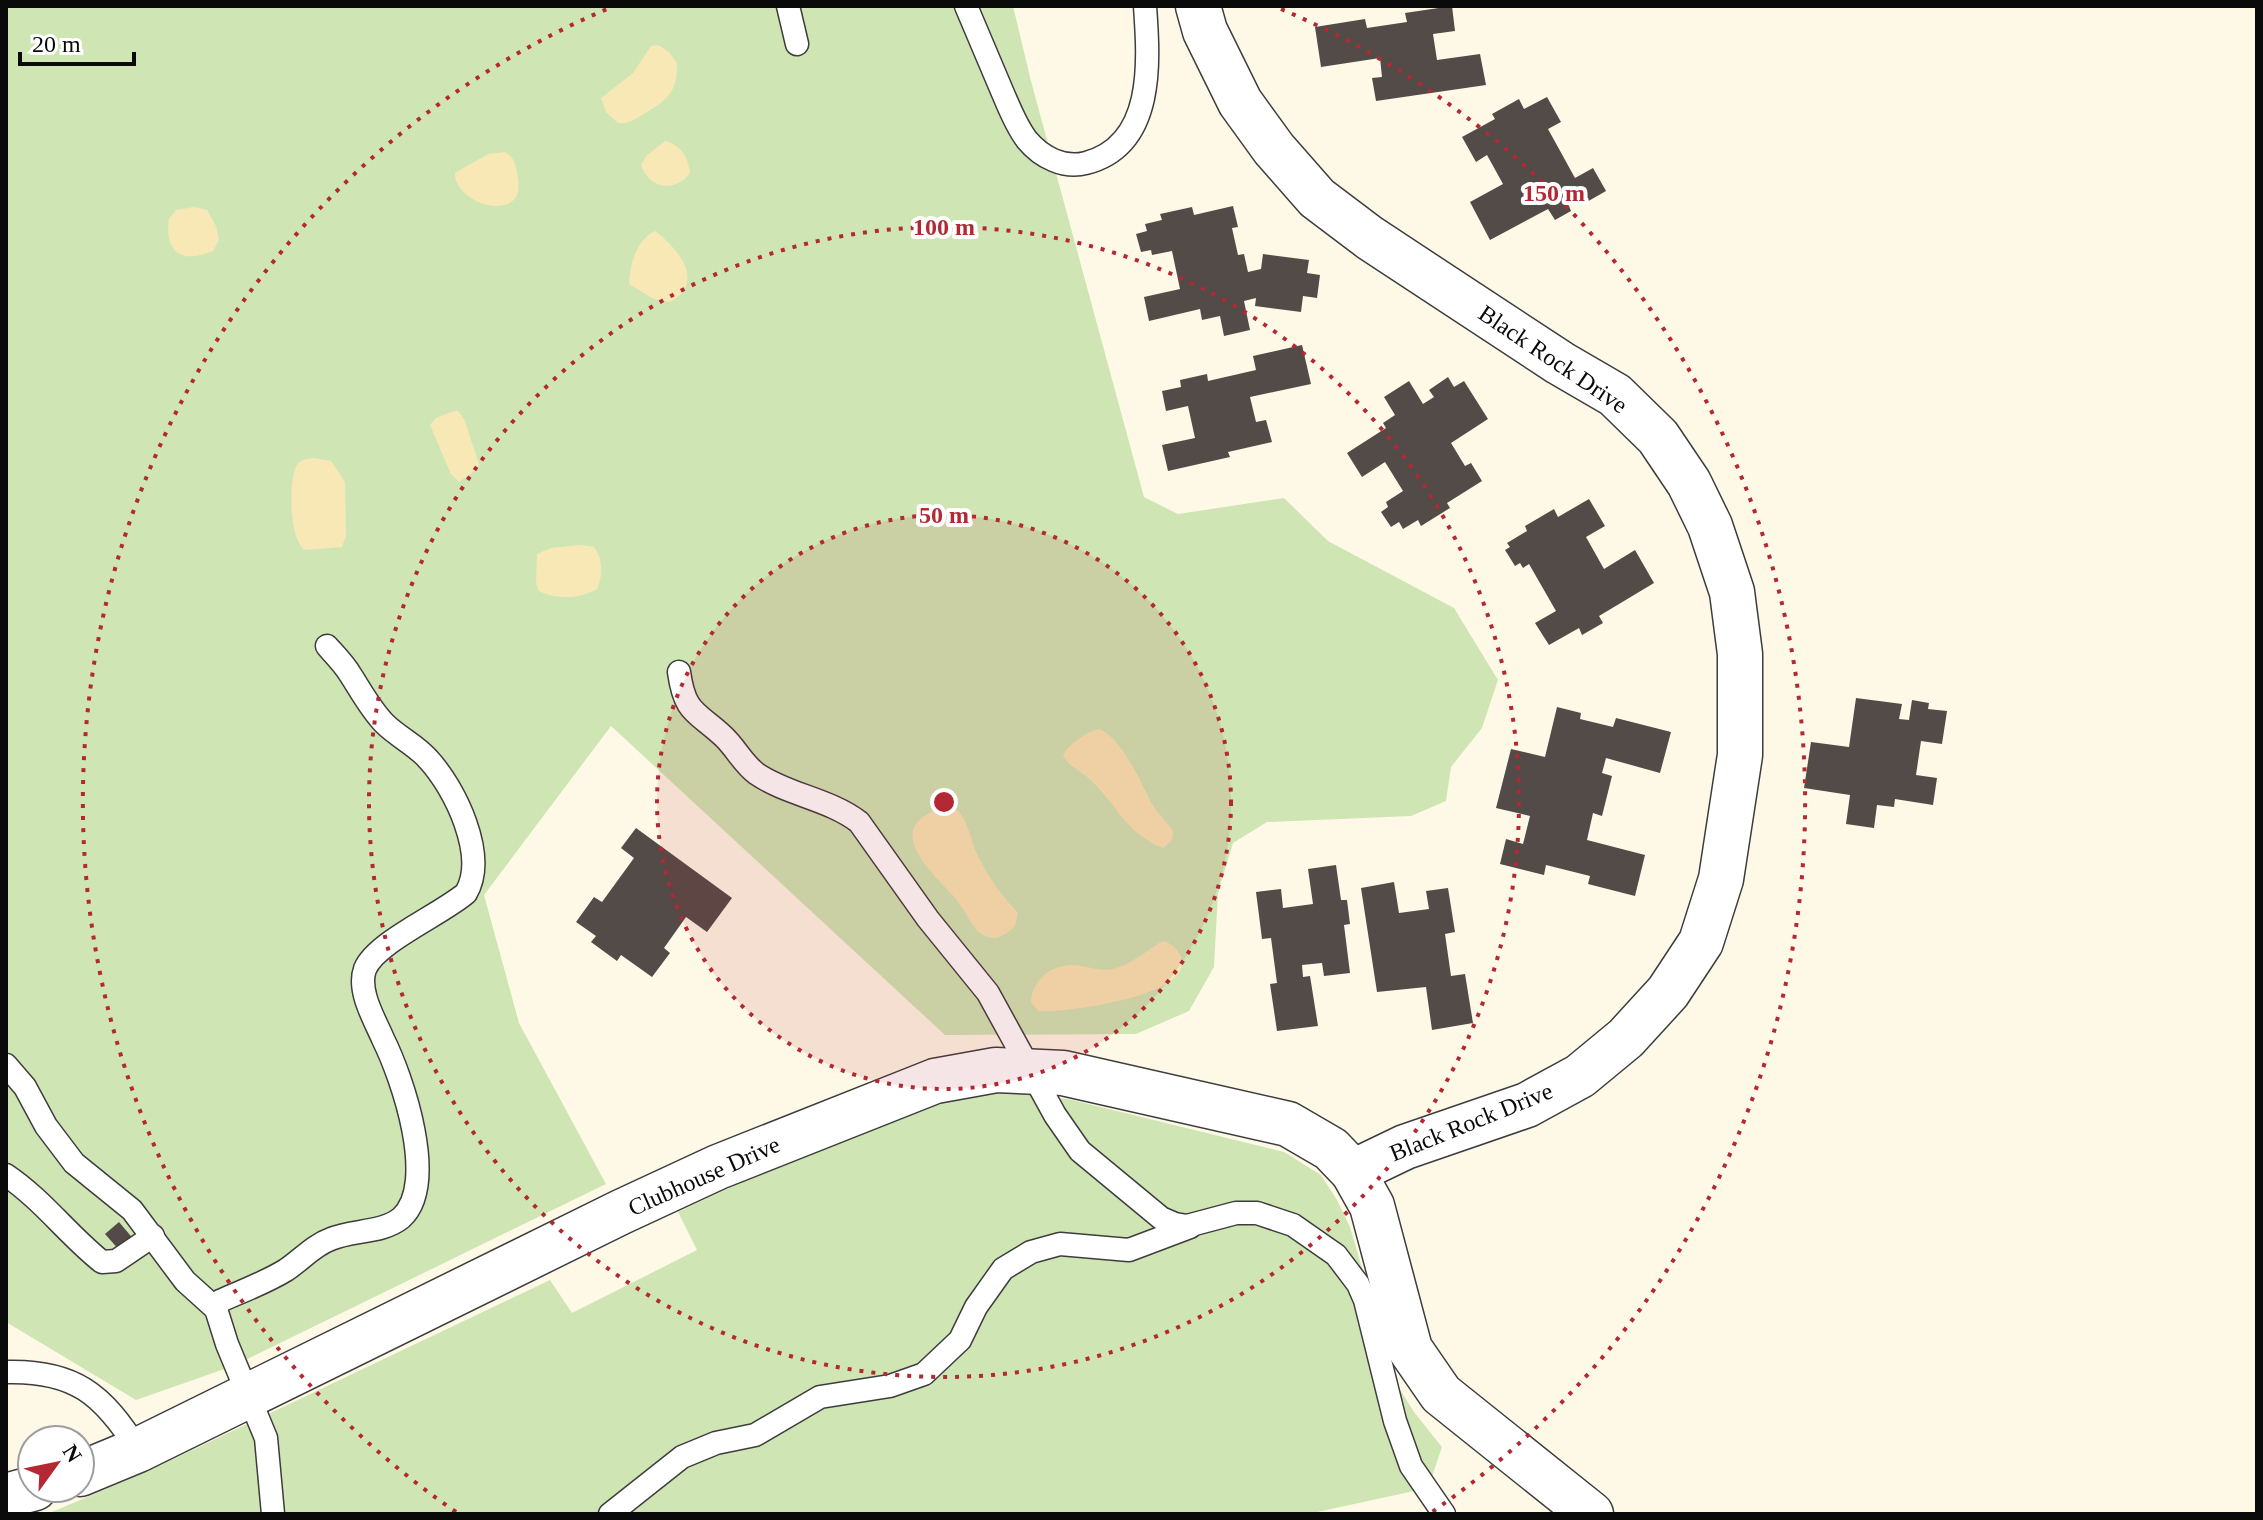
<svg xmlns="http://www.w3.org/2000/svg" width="2263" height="1520" viewBox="0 0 2263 1520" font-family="Georgia,serif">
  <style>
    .green { fill: #cfe6b4 }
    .sand { fill: #f8e8b6 }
    .building { fill: #524b47 }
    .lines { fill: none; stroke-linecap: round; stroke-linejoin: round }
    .lane-casing { stroke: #3d3d3d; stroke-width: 25 }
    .street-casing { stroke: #3d3d3d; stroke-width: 47 }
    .lane { stroke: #fff; stroke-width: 22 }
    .street { stroke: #fff; stroke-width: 44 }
    .ring { fill: none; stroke: #b32832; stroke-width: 4; stroke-dasharray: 4 8 }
    .labels { text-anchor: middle; stroke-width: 8; stroke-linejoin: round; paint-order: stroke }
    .street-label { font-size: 24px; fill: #0a0a0a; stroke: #fff }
    .centre { fill: #b32832; stroke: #fff; stroke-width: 4 }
    .ring-label { font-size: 24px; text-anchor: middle; font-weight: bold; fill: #b32832; stroke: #fff; stroke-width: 8; stroke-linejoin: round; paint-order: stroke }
  </style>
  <rect width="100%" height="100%" fill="#fef9e7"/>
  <g class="green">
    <polygon points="6,6 1013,6 1031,81 1144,497 1178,514 1284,498 1328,541 1454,608 1498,680 1482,728 1451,767 1446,801 1411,816 1267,822 1233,843 1218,893 1214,967 1189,1011 1136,1034 945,1035 611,726 484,895 519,1023 606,1184 233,1366 136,1400 6,1322"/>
    <polygon points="1009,1092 1068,1099 1284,1152 1321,1175 1337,1200 1350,1227 1396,1383 1414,1412 1442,1447 1428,1488 1308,1514 47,1514 144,1473 550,1280 572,1313 697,1250 678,1212 857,1128 944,1101"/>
  </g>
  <g class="sand">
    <path d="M658 45 669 52 677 63C678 93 666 101 642 115 633 120 629 124 618 123L606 112 601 98 633 73 651 46Z"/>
    <path d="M665 141C681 145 688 157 690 173 675 193 649 189 641 165L646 156Z"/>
    <path d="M505 152C514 157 515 163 517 172 518 179 520 191 516 197 502 218 454 199 455 173L488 154Z"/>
    <path d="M194 207 207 210 216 226 219 240 213 251C182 264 164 253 169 219L176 210Z"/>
    <path d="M655 231C677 248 707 281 670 302L654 299 629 284C630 264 636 240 655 231Z"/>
    <polygon points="454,411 458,411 464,419 479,464 478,468 459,482 451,474 430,425 436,418"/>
    <path d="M314 458 331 461 345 482 346 536 342 547 305 550C289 540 288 480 297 465 301 459 307 459 314 458Z"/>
    <path d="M581 545 594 547C603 558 603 576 597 589 579 599 558 600 539 591L536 584 537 554 551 548Z"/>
    <path d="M1099 729C1123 738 1141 784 1153 806 1159 815 1167 822 1173 831L1172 840 1163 848C1124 833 1115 800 1086 776 1077 769 1067 765 1063 755 1070 743 1085 733 1099 729Z"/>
    <path d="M952 806C968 815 970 841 978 856 989 878 1001 895 1018 913L1015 926C1009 932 998 941 988 937 973 933 966 910 956 899 941 881 891 840 923 817 932 811 941 807 952 806Z"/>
    <path d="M1163 941C1171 943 1178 949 1181 957 1195 997 1062 1013 1038 1011L1031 1002C1032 979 1052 964 1075 965 1087 966 1100 972 1113 969 1131 965 1147 950 1163 941Z"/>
  </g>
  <g class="building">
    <polygon points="1452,6 1455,31 1433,34 1437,60 1480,54 1486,85 1376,101 1372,78 1382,77 1380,58 1321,67 1315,27 1365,19 1367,28 1407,22 1405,13"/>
    <polygon points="1547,97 1561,122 1548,129 1575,178 1593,168 1606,191 1585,203 1582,197 1568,204 1571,211 1555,220 1548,209 1490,240 1470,202 1503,184 1487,155 1476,162 1462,137 1495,119 1492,114 1519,99 1524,109"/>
    <polygon points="1233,206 1238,227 1232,228 1238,255 1244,254 1248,272 1261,269 1263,254 1309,260 1307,273 1320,275 1317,298 1303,296 1301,312 1255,306 1256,298 1244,301 1250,330 1224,336 1220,316 1202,320 1200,309 1149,321 1144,297 1180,289 1172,251 1152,255 1151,250 1141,252 1136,234 1147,231 1145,224 1162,220 1160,214 1192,207 1194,215"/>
    <polygon points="1302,345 1311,384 1250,397 1256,422 1266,420 1272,442 1228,452 1230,457 1168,471 1162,445 1195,438 1188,406 1166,411 1162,391 1181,387 1180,380 1207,374 1208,381 1256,370 1253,356"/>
    <polygon points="1448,377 1454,387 1464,381 1488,419 1451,443 1465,466 1471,463 1482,481 1447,503 1450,508 1421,526 1418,520 1403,529 1399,522 1391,527 1381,512 1388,507 1386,502 1403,491 1385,462 1362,477 1347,453 1386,428 1383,423 1395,415 1384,397 1409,381 1423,404 1434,397 1429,390"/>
    <polygon points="1589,499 1605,526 1586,537 1604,569 1635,550 1654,583 1599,616 1603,623 1582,635 1579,628 1549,645 1535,623 1556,611 1529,564 1523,568 1520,563 1515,566 1505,550 1510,547 1507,543 1527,531 1525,526 1554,509 1558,517"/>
    <polygon points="1856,698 1902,704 1899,719 1909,720 1912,700 1929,703 1928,709 1947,711 1942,744 1921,741 1916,775 1937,778 1933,805 1895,799 1894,807 1877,805 1874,828 1846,824 1850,795 1804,788 1811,742 1849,747"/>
    <polygon points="1557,707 1581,713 1580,719 1613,727 1616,718 1671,732 1660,773 1606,758 1602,773 1612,776 1602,816 1593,813 1587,840 1645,855 1635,896 1588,884 1590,876 1546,865 1544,875 1500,864 1506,839 1523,844 1530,816 1496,808 1511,749 1545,757"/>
    <polygon points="636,828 732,898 707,932 686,917 664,948 670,953 652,977 621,955 617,961 591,942 596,936 576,922 594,897 602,902 634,858 621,848"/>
    <polygon points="1336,865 1341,900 1347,900 1350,924 1344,925 1350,973 1324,976 1322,963 1302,965 1303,977 1310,976 1318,1026 1277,1031 1270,984 1277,983 1271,938 1262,939 1256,892 1281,889 1283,908 1313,904 1308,869"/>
    <polygon points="1394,882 1399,913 1429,909 1426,891 1448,888 1455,932 1445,934 1451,976 1465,974 1473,1023 1432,1030 1426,987 1377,992 1361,888"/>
    <polygon points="119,1222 135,1241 121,1252 105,1234"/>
  </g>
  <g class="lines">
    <defs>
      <g id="lane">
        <polyline points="788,6 797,44"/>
        <path d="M966 6C978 34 990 63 1002 91 1009 107 1016 126 1027 140 1041 157 1064 169 1086 163 1155 145 1149 62 1145 6"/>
        <path d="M679 672C685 714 696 711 723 736 736 748 743 764 757 774 788 795 829 799 859 822L928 919 988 993 1055 1115 1080 1151 1161 1218 1175 1224 1187 1226 1236 1213H1257L1293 1225 1336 1255 1358 1284 1365 1300 1395 1421 1411 1466 1444 1514"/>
        <polyline points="6,1065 25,1087 46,1126 74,1163 132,1210 185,1281 216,1309"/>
        <path d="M6 1175C43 1200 68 1235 102 1262L116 1261 153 1236"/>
        <path d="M6 1372C74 1370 103 1394 138 1450"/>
        <path d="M273 1514 266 1438 227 1344 216 1309 220 1301C242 1291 265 1283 286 1270 301 1260 314 1245 331 1239 352 1230 383 1233 401 1218 439 1184 402 1077 383 1039 375 1020 357 991 365 969 376 942 442 914 466 893 488 856 455 788 428 759 416 745 398 737 385 724 371 710 361 691 350 674 344 664 335 655 327 646"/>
        <polyline points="610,1514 682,1457 716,1443 755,1435 820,1397 890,1386 924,1374 960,1340 976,1307 1003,1269 1031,1252 1060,1244 1129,1250 1190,1227"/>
      </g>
      <g id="street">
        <polyline points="1198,6 1205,31 1240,102 1274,149 1317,198 1370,238 1560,363 1615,395 1658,437 1689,483 1710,526 1732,592 1740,654 1740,755 1721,879 1701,942 1668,992 1626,1038 1580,1076 1527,1105 1405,1147 1353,1172"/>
        <polyline points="80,1474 138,1450 621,1212 718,1167 935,1081 996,1070 1063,1073 1288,1124 1331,1149 1353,1172 1372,1206 1410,1349 1441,1394 1591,1514"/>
        <polyline points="6,1496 35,1488"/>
      </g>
    </defs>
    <use href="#lane" class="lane-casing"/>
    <use href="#street" class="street-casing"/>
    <use href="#lane" class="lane"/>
    <use href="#street" class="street"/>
  </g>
  <circle cx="944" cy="802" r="287" fill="#b32832" fill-opacity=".12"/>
  <g class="ring">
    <circle cx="944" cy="802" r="287"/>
    <circle cx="944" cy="802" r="575"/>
    <path d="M456 1512A862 862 0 0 1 607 9M1281 9A862 862 0 0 1 1432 1512"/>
  </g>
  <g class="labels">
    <g class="street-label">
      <text transform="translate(1553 359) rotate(34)" y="8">Black Rock Drive</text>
      <text transform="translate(1471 1122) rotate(-22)" y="8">Black Rock Drive</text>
      <text transform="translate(704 1176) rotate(-24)" y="8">Clubhouse Drive</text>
    </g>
  </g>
  <circle cx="944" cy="802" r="12" class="centre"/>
  <g class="ring-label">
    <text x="1554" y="201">150 m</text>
    <text x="944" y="235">100 m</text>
    <text x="944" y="523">50 m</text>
  </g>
  <rect width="2263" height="1520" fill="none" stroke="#0a0a0a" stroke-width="16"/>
  <g transform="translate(56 1464) rotate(57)"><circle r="38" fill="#ffffff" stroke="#9d9d9d" stroke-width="2"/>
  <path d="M0-6L14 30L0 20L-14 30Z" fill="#b32832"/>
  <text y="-12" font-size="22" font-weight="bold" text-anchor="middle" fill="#0a0a0a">N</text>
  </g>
  <path d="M20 52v12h114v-12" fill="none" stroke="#0a0a0a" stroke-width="4"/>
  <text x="32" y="52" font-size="24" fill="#0a0a0a" stroke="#ffffff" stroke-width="6" paint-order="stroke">20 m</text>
</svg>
